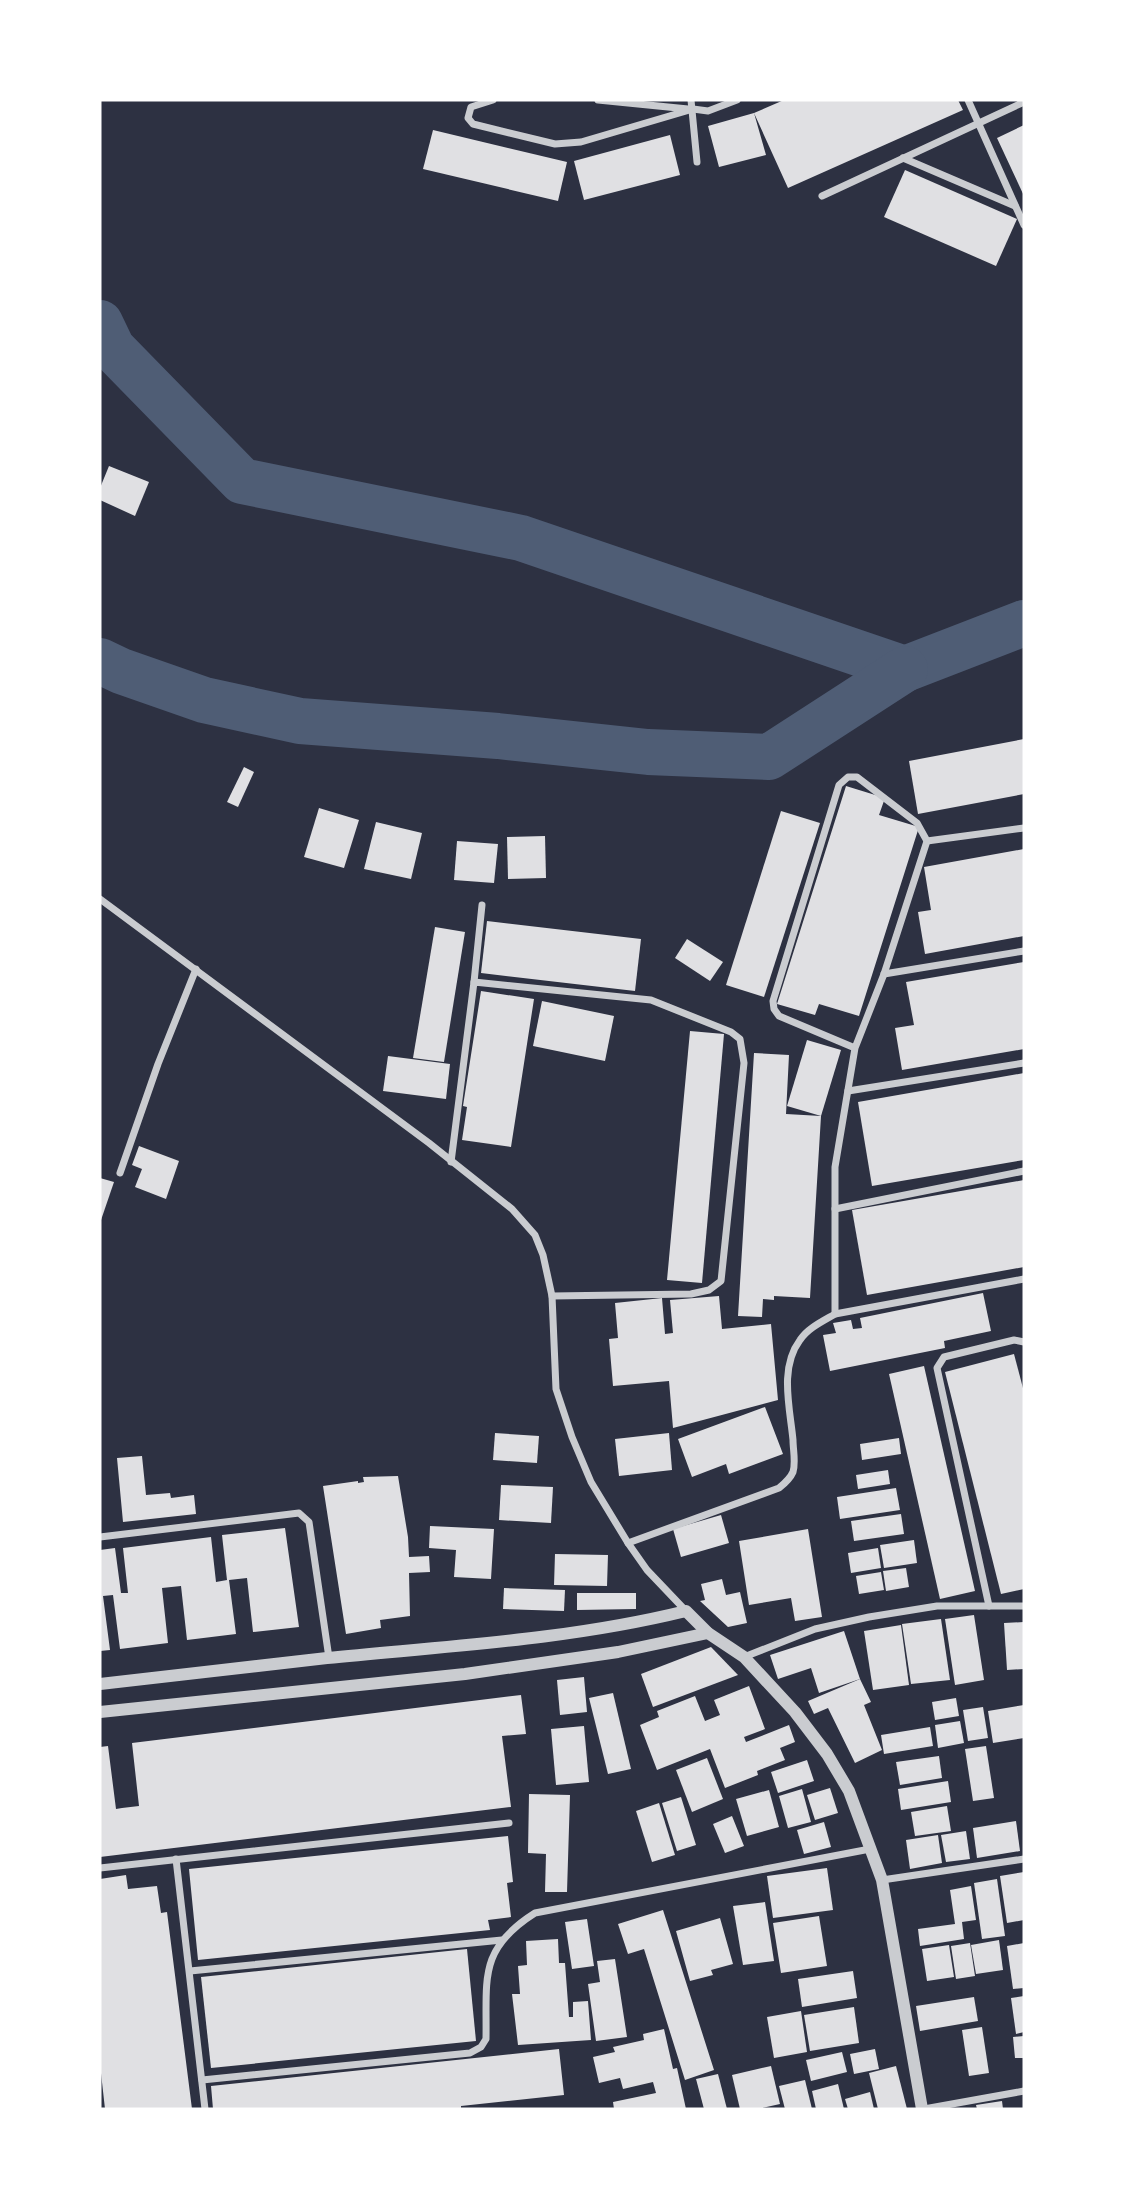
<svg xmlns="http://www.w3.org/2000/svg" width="1124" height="2209" viewBox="0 0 1124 2209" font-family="Commissioner,sans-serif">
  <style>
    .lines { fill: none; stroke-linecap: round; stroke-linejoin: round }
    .river { stroke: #4f5d75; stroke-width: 46 }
    .building { fill: #e0e0e3 }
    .minor { stroke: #caccd0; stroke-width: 7 }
    .tertiary { stroke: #caccd0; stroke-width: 12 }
  </style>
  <rect width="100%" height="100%" fill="#2d3142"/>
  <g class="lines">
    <g class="river">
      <polyline points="100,323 112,348 242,481 521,538 905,669 1024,623"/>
      <polyline points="100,661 121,671 204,700 300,721 498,736 648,752 769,757 905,669"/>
    </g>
  </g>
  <g class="building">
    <polygon points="784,100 958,100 963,110 788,188 754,113 766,155 719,167 708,126 754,113"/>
    <polygon points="1024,125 1024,196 997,138"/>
    <polygon points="433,130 567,162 558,201 423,169"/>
    <polygon points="670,135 680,175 584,200 574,161"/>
    <polygon points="905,170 1017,219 996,266 884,217"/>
    <polygon points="109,466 149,482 135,516 100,500 100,488"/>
    <polygon points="1024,739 1024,794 918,814 909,761"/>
    <polygon points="244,767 254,772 238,807 227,802"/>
    <polygon points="846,786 885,798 879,815 919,827 859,1016 819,1004 815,1015 777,1004"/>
    <polygon points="319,808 359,820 344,868 304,857"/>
    <polygon points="781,811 820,823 764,997 726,985"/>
    <polygon points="376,822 422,833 411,879 364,869"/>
    <polygon points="545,836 546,878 508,879 507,837"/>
    <polygon points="457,841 498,844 494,883 454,880"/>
    <polygon points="1024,849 1024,936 925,954 918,912 931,910 924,867"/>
    <polygon points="487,921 641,939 635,991 481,973"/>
    <polygon points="435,927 465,932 444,1062 413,1058"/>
    <polygon points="687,939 723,962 710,981 675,958"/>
    <polygon points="1024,962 1024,1049 902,1070 895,1028 914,1025 906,982"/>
    <polygon points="481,991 534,999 511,1147 462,1140 467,1107 463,1106"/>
    <polygon points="542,1001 614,1016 605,1061 533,1046"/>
    <polygon points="690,1031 724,1034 702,1283 667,1280"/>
    <polygon points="807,1040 841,1050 821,1116 787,1106"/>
    <polygon points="754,1053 789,1055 786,1114 821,1116 810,1298 774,1296 774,1300 763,1299 762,1317 738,1316"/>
    <polygon points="388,1056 450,1064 446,1099 383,1091"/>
    <polygon points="1024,1073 1024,1160 872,1186 858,1102"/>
    <polygon points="139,1146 179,1161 166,1199 135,1187 142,1169 132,1165"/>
    <polygon points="100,1178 114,1182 100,1223"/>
    <polygon points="1024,1180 1024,1267 867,1295 852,1210"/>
    <polygon points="983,1293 991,1331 944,1341 945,1348 830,1371 823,1335 836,1333 833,1323 851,1320 853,1329 862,1328 860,1318"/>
    <polygon points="719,1296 722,1329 771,1324 778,1400 673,1428 669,1381 613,1386 609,1339 618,1338 615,1303 662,1298 665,1334 673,1333 670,1300"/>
    <polygon points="1014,1354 1024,1392 1024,1589 1001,1594 945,1372"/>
    <polygon points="924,1366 975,1591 940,1599 889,1374"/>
    <polygon points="765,1407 783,1454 729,1474 726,1464 692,1477 678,1439"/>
    <polygon points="495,1433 539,1436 537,1463 493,1460"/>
    <polygon points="669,1433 672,1470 619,1476 615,1439"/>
    <polygon points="899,1438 901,1454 862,1460 860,1444"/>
    <polygon points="142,1456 146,1495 170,1493 171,1498 194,1495 196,1514 123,1522 117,1458"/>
    <polygon points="888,1470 890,1484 858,1489 856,1475"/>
    <polygon points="398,1476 408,1537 409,1557 429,1556 430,1572 409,1573 410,1616 380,1620 381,1628 346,1634 323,1486 358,1481 358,1483 364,1482 363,1477"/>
    <polygon points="501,1485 553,1487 551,1523 499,1520"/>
    <polygon points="896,1488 900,1510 840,1519 837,1497"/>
    <polygon points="901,1514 904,1534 854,1541 851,1521"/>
    <polygon points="721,1515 729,1543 681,1557 673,1529"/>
    <polygon points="430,1526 494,1529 491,1579 454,1577 456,1550 429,1548"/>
    <polygon points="285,1528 299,1627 253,1632 247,1578 229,1580 236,1634 187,1640 181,1586 162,1588 168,1643 120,1649 113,1595 103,1596 110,1650 100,1651 100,1550 115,1548 121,1593 128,1593 123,1548 211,1537 216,1582 227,1580 222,1535"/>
    <polygon points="808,1529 822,1617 795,1621 791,1598 749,1605 739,1541"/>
    <polygon points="914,1540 917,1563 884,1568 880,1545"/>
    <polygon points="878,1548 881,1568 851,1573 848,1553"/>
    <polygon points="555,1554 608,1555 607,1586 554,1585"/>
    <polygon points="906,1568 909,1587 886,1591 883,1571"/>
    <polygon points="881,1572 884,1590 859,1594 856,1576"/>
    <polygon points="722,1579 726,1595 740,1592 747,1623 728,1627 700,1601 705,1600 701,1584"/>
    <polygon points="504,1588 565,1590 564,1611 503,1609"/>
    <polygon points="577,1593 636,1593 636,1609 577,1610"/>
    <polygon points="974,1615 984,1680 955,1685 945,1619"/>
    <polygon points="941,1619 950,1680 911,1684 902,1624"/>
    <polygon points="1024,1622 1024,1669 1007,1670 1004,1623"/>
    <polygon points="901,1625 909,1685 873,1690 864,1631"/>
    <polygon points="844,1631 860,1679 819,1693 811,1668 778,1679 770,1655"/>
    <polygon points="711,1647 738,1675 653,1707 641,1674"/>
    <polygon points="584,1677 587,1712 560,1715 557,1680"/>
    <polygon points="860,1679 871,1702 864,1705 882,1750 855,1763 828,1708 814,1714 808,1701"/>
    <polygon points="749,1686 765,1729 744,1737 746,1742 789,1725 795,1742 780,1748 785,1760 757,1771 758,1775 725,1788 710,1749 657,1770 640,1725 659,1717 657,1711 695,1696 705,1721 720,1715 714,1700"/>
    <polygon points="613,1693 631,1769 608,1774 589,1698"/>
    <polygon points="521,1695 526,1734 502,1736 511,1807 100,1857 100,1747 108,1746 116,1809 122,1808 139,1806 132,1743"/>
    <polygon points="956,1698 959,1716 935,1720 932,1702"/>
    <polygon points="1024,1705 1024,1738 993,1743 988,1711"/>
    <polygon points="983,1707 988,1738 968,1741 963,1710"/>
    <polygon points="960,1721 964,1743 938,1748 935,1725"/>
    <polygon points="584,1726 589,1782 556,1785 551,1729"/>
    <polygon points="930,1727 933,1746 884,1754 881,1735"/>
    <polygon points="986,1746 994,1798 973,1801 965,1749"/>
    <polygon points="939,1756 942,1778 900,1785 896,1762"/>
    <polygon points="707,1758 723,1799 692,1812 676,1770"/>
    <polygon points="807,1760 814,1781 778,1793 771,1772"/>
    <polygon points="948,1781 951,1802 901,1810 898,1789"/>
    <polygon points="830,1788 838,1813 815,1820 807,1795"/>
    <polygon points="802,1789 811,1822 788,1828 779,1796"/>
    <polygon points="769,1790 779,1827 747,1836 736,1799"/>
    <polygon points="529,1794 570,1795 567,1892 545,1892 546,1854 528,1853"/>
    <polygon points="681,1797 696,1845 677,1851 662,1803"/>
    <polygon points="659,1803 675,1855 652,1862 636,1811"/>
    <polygon points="947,1806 951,1831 915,1836 911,1812"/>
    <polygon points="732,1816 744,1846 725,1853 713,1824"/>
    <polygon points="1016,1821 1020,1851 977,1858 973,1828"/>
    <polygon points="824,1822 831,1847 804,1854 797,1830"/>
    <polygon points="966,1831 970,1859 946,1862 941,1835"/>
    <polygon points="938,1835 942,1863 910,1869 906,1840"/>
    <polygon points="508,1836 513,1882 507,1883 511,1917 488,1920 490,1930 198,1960 189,1869"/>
    <polygon points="827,1868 833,1910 773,1918 767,1876"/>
    <polygon points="1024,1872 1024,1920 1007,1923 1000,1876"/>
    <polygon points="126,1875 128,1889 157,1886 161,1913 167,1912 192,2109 105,2109 100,2064 100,1879"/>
    <polygon points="997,1879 1005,1936 982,1939 974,1883"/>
    <polygon points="971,1886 976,1920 962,1922 964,1939 920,1946 918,1929 955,1924 950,1890"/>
    <polygon points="765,1902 774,1961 743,1965 733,1906"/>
    <polygon points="663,1910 714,2070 685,2080 644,1949 628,1954 618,1924"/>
    <polygon points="819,1916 827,1966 781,1973 773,1923"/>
    <polygon points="720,1918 733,1964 711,1970 713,1975 690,1981 676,1931"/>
    <polygon points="587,1919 594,1966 572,1969 565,1922"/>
    <polygon points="558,1939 559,1963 565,1963 569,2017 573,2017 573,2002 588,2001 591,2040 518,2045 512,1994 520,1994 518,1966 527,1965 526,1941"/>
    <polygon points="999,1940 1003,1970 976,1974 971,1945"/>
    <polygon points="970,1943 975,1976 956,1979 951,1946"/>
    <polygon points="1024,1943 1024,1988 1013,1989 1007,1946"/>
    <polygon points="949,1945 954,1977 927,1981 922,1949"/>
    <polygon points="467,1949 476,2041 211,2068 201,1977"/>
    <polygon points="615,1959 627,2037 596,2041 588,1984 600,1982 597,1961"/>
    <polygon points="853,1971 857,1998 802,2007 798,1979"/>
    <polygon points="1024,1996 1024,2032 1016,2034 1011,1998"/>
    <polygon points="974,1997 978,2021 920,2031 916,2006"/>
    <polygon points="854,2007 859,2043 810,2051 804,2015"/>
    <polygon points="801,2011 807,2052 774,2058 767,2017"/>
    <polygon points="982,2027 989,2073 969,2076 962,2030"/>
    <polygon points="664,2029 673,2069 677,2068 686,2109 614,2109 613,2102 656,2093 653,2082 623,2089 620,2078 599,2083 593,2057 615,2052 613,2047 644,2040 643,2034"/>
    <polygon points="1024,2036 1024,2058 1015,2058 1013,2037"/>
    <polygon points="559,2049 564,2095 461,2106 461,2109 213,2109 211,2086"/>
    <polygon points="875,2049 879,2069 854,2074 850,2054"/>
    <polygon points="842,2052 847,2072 811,2081 806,2060"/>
    <polygon points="771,2066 780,2104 758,2109 740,2109 732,2075"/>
    <polygon points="896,2066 907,2109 878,2109 869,2073"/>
    <polygon points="718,2074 727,2109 704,2109 696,2079"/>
    <polygon points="805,2080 812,2109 785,2109 779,2086"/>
    <polygon points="838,2084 844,2109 816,2109 812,2091"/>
    <polygon points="870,2092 874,2109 848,2109 845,2099"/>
    <polygon points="1002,2101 1003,2109 977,2109 976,2105"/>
  </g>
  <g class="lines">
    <g class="minor">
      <polyline points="493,100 471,107 468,118 473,124 555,144 581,142 693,109 708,111 737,100"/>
      <polyline points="598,100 688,109"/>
      <polyline points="691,100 697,162"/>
      <polyline points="968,100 1024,225"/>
      <polyline points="903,158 1015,206"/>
      <polyline points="822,196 1024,102"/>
      <polyline points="927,841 1024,828"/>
      <polyline points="100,899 429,1143 512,1209 535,1235 543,1255 552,1296 556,1389 572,1437 591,1482 628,1543 647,1570 686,1611"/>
      <polyline points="884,974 1024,951"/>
      <polyline points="474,982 482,905"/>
      <polyline points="848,1091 1024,1063"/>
      <polyline points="451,1162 474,982 651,1000 731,1032 740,1039 744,1063 721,1281 709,1290 691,1294 552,1296"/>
      <polyline points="120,1173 158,1064 196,969"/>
      <polyline points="835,1209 1024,1171"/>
      <polyline points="835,1314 835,1167 855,1048 779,1016 774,1009 773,1001 839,785 848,777 857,777 917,823 927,841 884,974 855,1048"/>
      <polyline points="100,1537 299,1513 309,1522 329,1658"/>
      <path d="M628 1543 779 1488C784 1484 790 1479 793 1472 796 1462 793 1450 793 1440 790 1408 779 1368 800 1340 808 1328 823 1321 835 1314L1024 1279"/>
      <polyline points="989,1606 937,1368 944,1357 1014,1340 1024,1342"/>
      <polyline points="744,1657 815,1629 869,1617 937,1606 1024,1606"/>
      <polyline points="176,1859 205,2109"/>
      <polyline points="100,1868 509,1823"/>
      <polyline points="882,1880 1024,1859"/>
      <polyline points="190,1971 502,1940"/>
      <path d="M202 2080 470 2053 481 2047 486 2039C487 1979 478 1949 535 1913L870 1849"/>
      <polyline points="924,2109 1024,2091"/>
    </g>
    <g class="tertiary">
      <path d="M100 1684C176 1676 251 1666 327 1658 448 1646 568 1640 686 1611L708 1633 744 1657 795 1712 827 1754 849 1791 882 1880 922 2109"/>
      <polyline points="100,1712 465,1674 618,1652 708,1633"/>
    </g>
  </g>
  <rect width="1124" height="2209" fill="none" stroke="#ffffff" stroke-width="203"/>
</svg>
